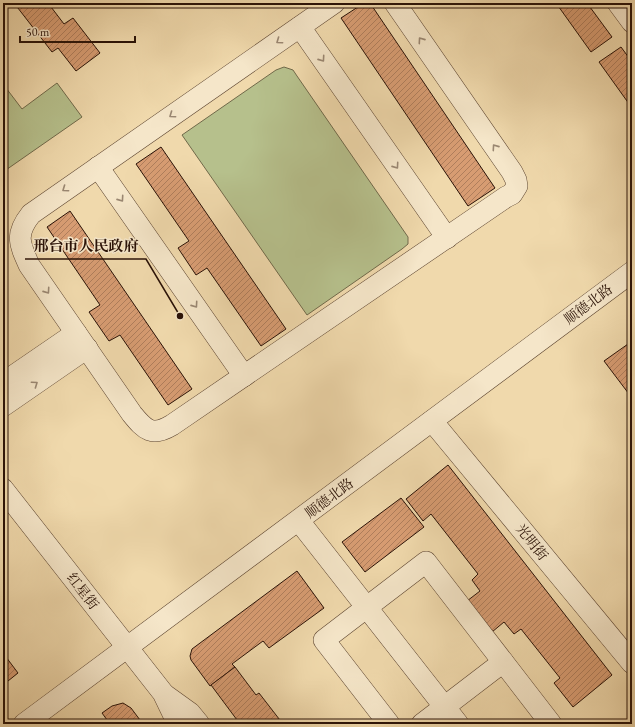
<svg xmlns="http://www.w3.org/2000/svg" width="635" height="727" viewBox="0 0 635 727" font-family="'EB Garamond','Noto Serif SC',serif">
  <style>
    .garden { fill: #b6c08c; stroke: #70694a }
    .building { fill: url(#building-hatch); stroke: #2a1207 }
    .lines { fill: none; stroke-linecap: round; stroke-linejoin: round }
    .minor-casing { stroke: #5c4430; stroke-width: 22 }
    .minor { stroke: #f5e6c9; stroke-width: 21 }
    .oneway { stroke: #9a8772 }
    .labels { text-anchor: middle; stroke-width: 3; stroke-linejoin: round; paint-order: stroke }
    .street-label { font-size: 14px; fill: #2a1207; stroke: #f5e6c9 }
    .leader { fill: none; stroke: #2a1207; stroke-width: 1.5 }
    .callout-dot { fill: #2a1207; stroke: #f5e6c9; stroke-width: 1.5 }
    .callout-label { font-size: 15px; text-anchor: middle; font-weight: bold; fill: #2a1207; stroke: #f5e6c9; stroke-width: 3; stroke-linejoin: round; paint-order: stroke }
  </style>
  <defs>
    <pattern id="building-hatch" width="6" height="6" patternUnits="userSpaceOnUse"><rect width="6" height="6" fill="#d79c72"/><path d="M-1 1l2-2M0 6l6-6M5 7l2-2" fill="none" stroke="#af7e5c"/></pattern>
  </defs>
  <rect width="100%" height="100%" fill="#f0d9ac"/>
  <filter id="stains"><feTurbulence type="fractalNoise" baseFrequency=".005" numOctaves="4"/><feColorMatrix values="0 0 0 0 .2 0 0 0 0 .09 0 0 0 0 .02 0 0 0 .5 -.17"/></filter>
  <radialGradient id="worn" r=".72"><stop offset=".6" stop-color="#630" stop-opacity="0"/><stop offset="1" stop-color="#630" stop-opacity=".3"/></radialGradient>
  <g class="garden">
    <polygon points="284,67 293,70 297,76 408,237 408,244 402,249 307,315 182,135 276,70"/>
    <polygon points="57,83 82,117 3,172 3,84 22,109"/>
  </g>
  <g class="building">
    <polygon points="14,3 48,3 64,24 73,18 100,53 76,71 58,48 52,52"/>
    <polygon points="364,3 370,3 495,188 468,206 341,18"/>
    <polygon points="556,3 587,3 612,37 591,52"/>
    <polygon points="621,47 632,62 632,108 599,62"/>
    <polygon points="161,147 286,329 261,346 207,268 196,275 178,248 189,241 136,164"/>
    <polygon points="70,211 192,389 168,405 120,335 109,341 89,312 100,305 47,227"/>
    <polygon points="628,344 632,349 632,398 604,361"/>
    <polygon points="448,465 612,675 573,707 554,683 560,678 521,629 514,634 504,622 492,632 467,601 480,591 472,580 478,574 431,514 423,521 406,499"/>
    <polygon points="401,498 424,527 365,572 342,542"/>
    <polygon points="297,571 324,608 269,648 263,641 232,664 235,667 210,686 191,660 190,656 192,649"/>
    <polygon points="3,653 18,673 3,685"/>
    <polygon points="235,667 256,695 259,693 283,724 240,724 211,685"/>
    <polygon points="123,703 131,708 143,724 110,724 102,713 112,706"/>
  </g>
  <g class="lines">
    <defs>
      <g id="minor">
        <path d="M334 3 31 214C15 234 19 243 29 265L132 414C145 430 152 437 172 425L506 197 512 194 517 186 516 180 512 172 395 3"/>
        <polyline points="618,3 632,22"/>
        <polyline points="300,27 447,238"/>
        <polyline points="98,167 244,376"/>
        <polyline points="3,383 76,333"/>
        <polyline points="3,406 87,348"/>
        <polyline points="432,421 632,663"/>
        <polyline points="3,489 163,693 178,724"/>
        <polyline points="299,521 458,724"/>
        <polyline points="165,695 190,713 199,724"/>
        <polyline points="24,724 632,272"/>
        <polyline points="389,724 324,640 426,562 551,724"/>
        <polyline points="422,724 503,662"/>
      </g>
    </defs>
    <use href="#minor" class="minor-casing"/>
    <use href="#minor" class="minor"/>
  </g>
  <defs><path id="oneway-chevron" d="M-2-3.5L2.5 0L-2 3.5" fill="none" stroke-width="1.6" stroke-linecap="round" stroke-linejoin="round"/></defs>
  <g class="oneway">
    <use href="#oneway-chevron" transform="translate(421 40) rotate(-125)"/>
    <use href="#oneway-chevron" transform="translate(279 41) rotate(145)"/>
    <use href="#oneway-chevron" transform="translate(322 59) rotate(55)"/>
    <use href="#oneway-chevron" transform="translate(172 115) rotate(145)"/>
    <use href="#oneway-chevron" transform="translate(495 147) rotate(-125)"/>
    <use href="#oneway-chevron" transform="translate(396 166) rotate(55)"/>
    <use href="#oneway-chevron" transform="translate(65 189) rotate(145)"/>
    <use href="#oneway-chevron" transform="translate(121 199) rotate(55)"/>
    <use href="#oneway-chevron" transform="translate(47 291) rotate(55)"/>
    <use href="#oneway-chevron" transform="translate(195 305) rotate(55)"/>
    <use href="#oneway-chevron" transform="translate(35 384) rotate(-35)"/>
  </g>
  <g class="labels">
    <g class="street-label">
      <text transform="translate(588 304) rotate(-37)" y="5">顺德北路</text>
      <text transform="translate(329 498) rotate(-37)" y="5">顺德北路</text>
      <text transform="translate(532 542) rotate(51)" y="5">光明街</text>
      <text transform="translate(83 591) rotate(52)" y="5">红星街</text>
    </g>
  </g>
  <path class="leader" d="M180 316L146 259H25"/>
  <circle class="callout-dot" cx="180" cy="316" r="4"/>
  <g class="callout-label">
    <text x="86" y="251">邢台市人民政府</text>
  </g>
  <rect width="635" height="727" fill="none" stroke="#f0d9ac" stroke-width="16"/>
  <rect x="4" y="4" width="627" height="719" fill="none" stroke="#2a1207" stroke-width="2"/>
  <rect x="8" y="8" width="619" height="711" fill="none" stroke="#2a1207"/>
  <path d="M20 36v6h115v-6" fill="none" stroke="#2a1207" stroke-width="2"/>
  <text x="26" y="36" font-size="12" fill="#2a1207" stroke="#f5e6c9" stroke-width="3" paint-order="stroke">50 m</text>
  <rect width="100%" height="100%" filter="url(#stains)"/>
  <rect width="100%" height="100%" fill="url(#worn)"/>
</svg>
